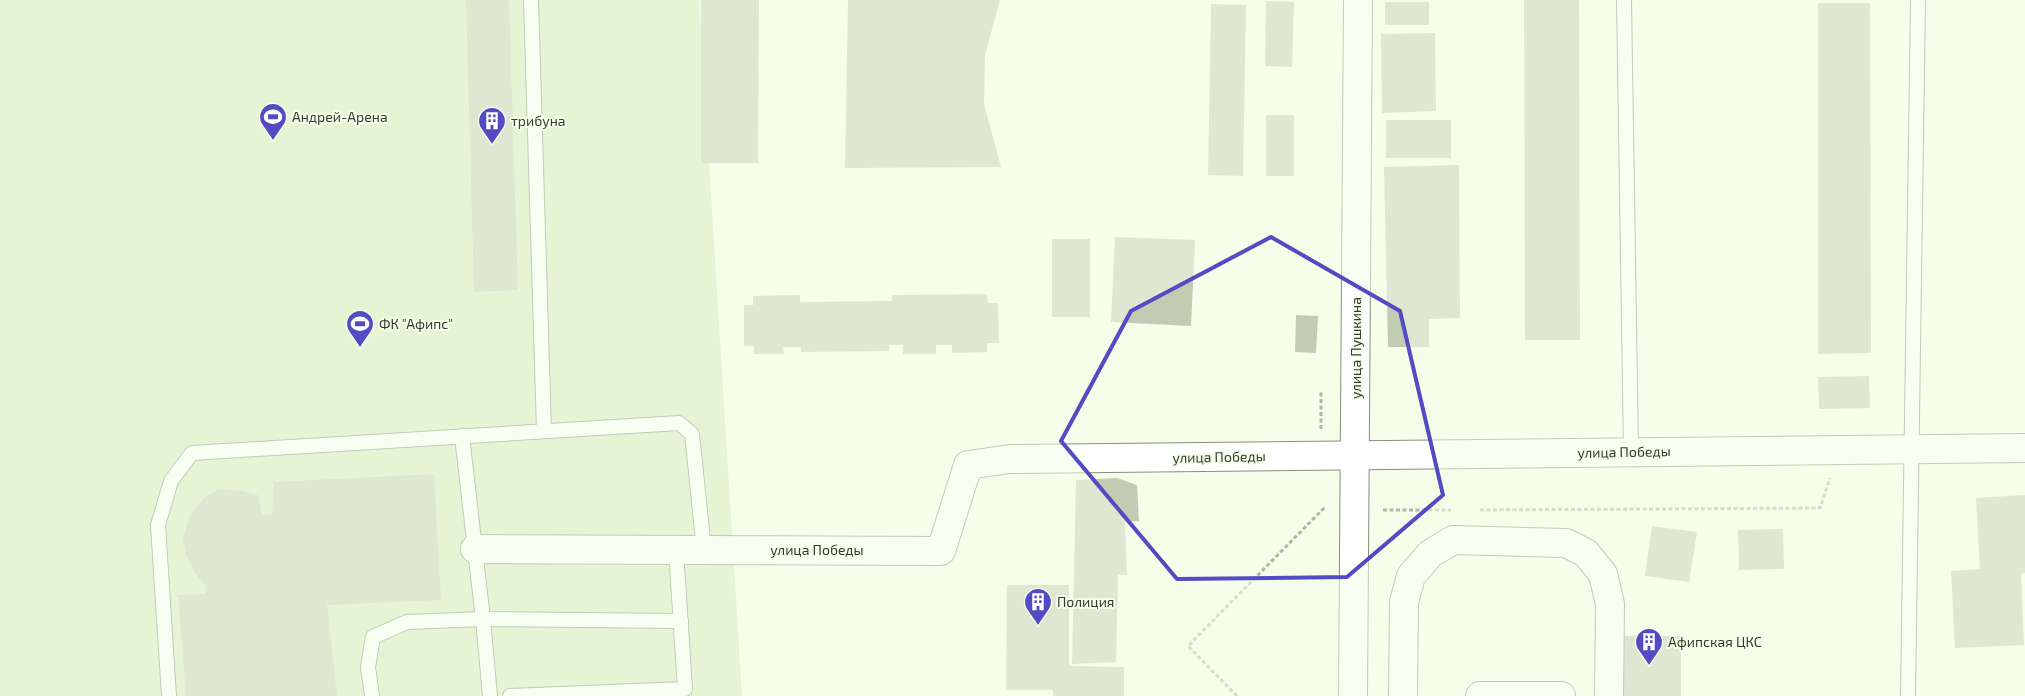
<svg xmlns="http://www.w3.org/2000/svg" width="2025" height="696" viewBox="0 0 2025 696" font-family="'Exo 2',sans-serif">
  <style>
    .green { fill: #d6e9bf }
    .building { fill: #c1cdb3 }
    .lines { fill: none; stroke-linecap: round; stroke-linejoin: round }
    .lane-casing { stroke: #849077; stroke-width: 16 }
    .street-casing { stroke: #849077; stroke-width: 30 }
    .secondary-casing { stroke: #849077; stroke-width: 30 }
    .path { stroke: #afb7a6; stroke-width: 3; stroke-dasharray: 4 2.5; stroke-linecap: butt }
    .lane { stroke: #fff; stroke-width: 14 }
    .street { stroke: #fff; stroke-width: 28 }
    .secondary { stroke: #fff; stroke-width: 28 }
    .marked { fill: none; stroke: #534bc3; stroke-width: 4; stroke-linejoin: round }
    .labels { text-anchor: middle; stroke-width: 4; stroke-linejoin: round; paint-order: stroke }
    .poi-label { font-size: 14px; fill: #373c31; stroke: #f4fee9; text-anchor: start }
    .street-label { font-size: 14px; fill: #373c31; stroke: #f4fee9 }
  </style>
  <rect width="100%" height="100%" fill="#f4fee9"/>
  <polygon class="green" points="0,0 699,0 742,696 0,696"/>
  <g class="building">
    <polygon points="466,0 509,0 518,290 474,292"/>
    <polygon points="701,0 759,0 758,163 701,163"/>
    <polygon points="848,0 1000,0 985,55 984,104 1001,167 845,168"/>
    <polygon points="1524,0 1579,0 1580,340 1525,340"/>
    <polygon points="1266,1 1294,2 1292,67 1265,66"/>
    <rect x="1385" y="2" width="44" height="23"/>
    <polygon points="1818,3 1870,3 1871,353 1818,354"/>
    <polygon points="1211,4 1246,5 1243,176 1208,175"/>
    <polygon points="1435,33 1436,111 1382,113 1381,34"/>
    <rect x="1266" y="115" width="28" height="61"/>
    <rect x="1386" y="120" width="65" height="38"/>
    <polygon points="1459,165 1460,318 1429,319 1429,347 1388,347 1384,167"/>
    <polygon points="1115,237 1195,240 1191,326 1111,322"/>
    <rect x="1052" y="239" width="38" height="78"/>
    <polygon points="987,294 988,303 998,303 999,343 987,343 987,352 952,353 952,345 936,345 936,354 903,354 903,345 889,345 889,351 801,352 801,347 783,347 784,354 754,354 754,346 744,346 744,305 753,305 753,296 800,295 800,302 892,301 892,295"/>
    <polygon points="1296,315 1318,316 1316,353 1295,352"/>
    <polygon points="1869,376 1870,408 1819,409 1818,377"/>
    <polygon points="434,474 441,600 327,605 337,696 186,696 178,595 206,594 206,586 195,573 186,555 183,538 190,515 205,497 219,489 242,491 258,495 262,515 272,514 274,482"/>
    <polygon points="1117,478 1137,485 1139,521 1125,522 1127,575 1118,575 1116,662 1072,664 1076,480"/>
    <polygon points="2025,495 2025,573 2021,574 2024,645 1955,648 1951,571 1980,569 1976,498"/>
    <polygon points="1652,526 1697,532 1689,582 1645,576"/>
    <polygon points="1783,529 1784,569 1739,570 1738,530"/>
    <polygon points="1007,585 1069,585 1069,666 1124,667 1124,696 1053,696 1053,690 1006,690"/>
    <rect x="1616" y="636" width="65" height="60"/>
  </g>
  <g class="lines">
    <defs>
      <g id="lane">
        <polyline points="531,0 544,431"/>
        <polyline points="1624,0 1631,451"/>
        <polyline points="169,696 158,525 171,481 192,453 679,423 692,434 704,550"/>
        <polyline points="372,696 368,667 373,637 407,622 483,619 462,436"/>
        <polyline points="490,696 483,619 681,621"/>
        <polyline points="510,696 685,689 676,550"/>
        <polyline points="1908,696 1918,0"/>
      </g>
      <g id="street">
        <polyline points="475,549 941,551 968,465 1010,459 2025,448"/>
        <polyline points="1403,696 1404,602 1411,576 1430,554 1453,540 1566,543 1586,553 1603,574 1610,604 1609,696"/>
        <polyline points="1480,696 1561,696"/>
      </g>
      <polyline id="secondary" points="1353,696 1358,0"/>
    </defs>
    <use href="#lane" class="lane-casing"/>
    <use href="#street" class="street-casing"/>
    <use href="#secondary" class="secondary-casing"/>
    <g class="path">
      <polyline points="1321,429 1321,391"/>
      <polyline points="1383,510 1451,510"/>
      <polyline points="1480,510 1820,508 1830,478"/>
      <polyline points="1237,696 1188,646 1325,507"/>
    </g>
    <use href="#lane" class="lane"/>
    <use href="#street" class="street"/>
    <use href="#secondary" class="secondary"/>
  </g>
  <path d="M0 0H2025V696H0ZM1271 237 1400 311 1443 495 1347 577 1177 579 1061 441 1131 311Z" fill="#f4fee9" fill-opacity=".55" fill-rule="evenodd"/>
  <path class="marked" d="M1271 237 1400 311 1443 495 1347 577 1177 579 1061 441 1131 311Z"/>
  <defs>
    <symbol id="stadium-pin" viewBox="-11 -11 22 30"><path d="M0 17L-7.5 6A9.5 9.5 0 1 1 7.5 6Z" fill="#534bc3" stroke="#f4fee9"/><path d="M0-5a6.5 5 0 1 0 0 10a6.5 5 0 1 0 0-10ZM-3.5-1.8h7v3.6h-7Z" fill="#fff"/></symbol>
    <symbol id="building-pin" viewBox="-11 -11 22 30"><path d="M0 17L-7.5 6A9.5 9.5 0 1 1 7.5 6Z" fill="#534bc3" stroke="#f4fee9"/><path d="M-4-6H4V6H1V3H-1V6H-4ZM-2.5-4.3h1.7v1.8h-1.7ZM.8-4.3h1.7v1.8H.8ZM-2.5-1h1.7V.8h-1.7ZM.8-1h1.7V.8H.8Z" fill="#fff"/></symbol>
  </defs>
  <g fill-rule="evenodd">
    <use href="#stadium-pin" x="257" y="101" width="32" height="43"/>
    <use href="#building-pin" x="476" y="105" width="32" height="43"/>
    <use href="#stadium-pin" x="344" y="308" width="32" height="43"/>
    <use href="#building-pin" x="1022" y="586" width="32" height="43"/>
    <use href="#building-pin" x="1633" y="626" width="32" height="43"/>
  </g>
  <g class="labels">
    <g class="poi-label">
      <text x="292" y="122">Андрей-Арена</text>
      <text x="511" y="126">трибуна</text>
      <text x="379" y="329">ФК "Афипс"</text>
      <text x="1057" y="607">Полиция</text>
      <text x="1668" y="647">Афипская ЦКС</text>
    </g>
    <g class="street-label">
      <text transform="translate(1356 348) rotate(-90)" y="5">улица Пушкина</text>
      <text transform="translate(1624 452) rotate(-1)" y="5">улица Победы</text>
      <text transform="translate(1219 457) rotate(-1)" y="5">улица Победы</text>
      <text x="817" y="555">улица Победы</text>
    </g>
  </g>
</svg>
